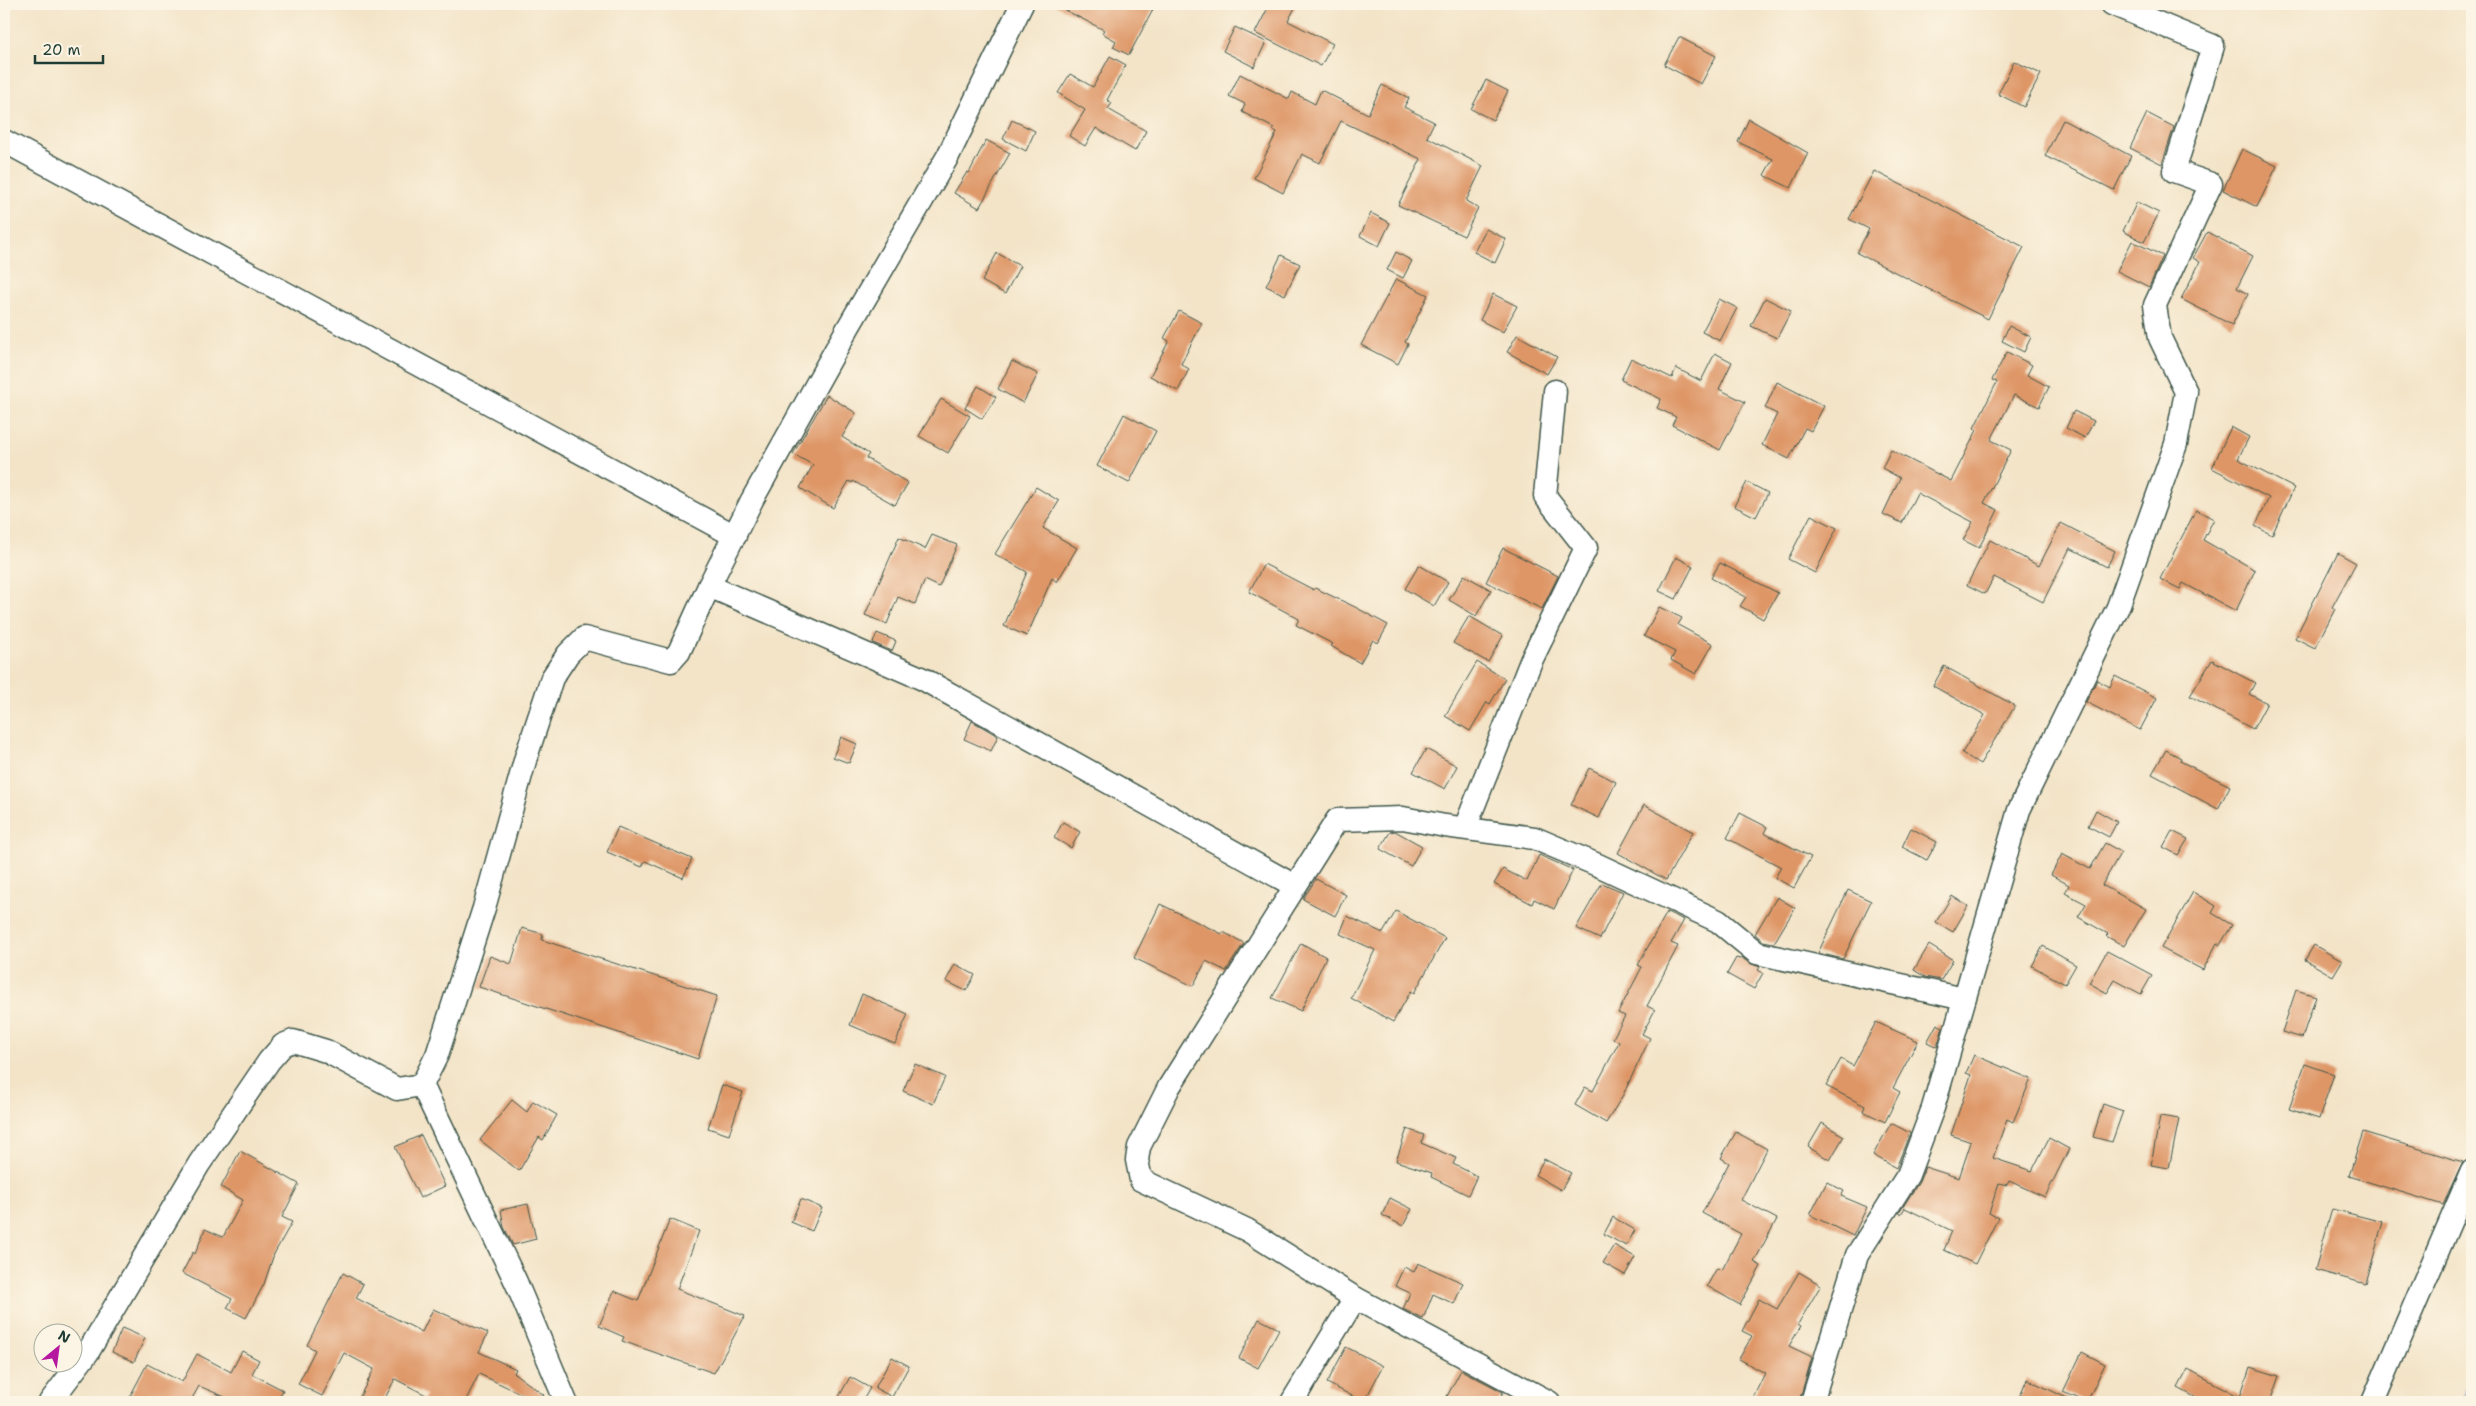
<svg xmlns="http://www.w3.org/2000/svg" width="2476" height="1406" viewBox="0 0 2476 1406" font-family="'Shantell Sans',sans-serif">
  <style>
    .water { fill: #7fb2ec; stroke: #4f7890 }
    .building { fill: #de9666 }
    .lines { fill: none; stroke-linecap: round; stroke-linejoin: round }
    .minor-casing { stroke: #3f564a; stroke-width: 25 }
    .minor { stroke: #fff; stroke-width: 22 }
  </style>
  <rect width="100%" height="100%" fill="#fcf5e5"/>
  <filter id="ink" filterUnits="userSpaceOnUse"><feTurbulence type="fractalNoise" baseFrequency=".02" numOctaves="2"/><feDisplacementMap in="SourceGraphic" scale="10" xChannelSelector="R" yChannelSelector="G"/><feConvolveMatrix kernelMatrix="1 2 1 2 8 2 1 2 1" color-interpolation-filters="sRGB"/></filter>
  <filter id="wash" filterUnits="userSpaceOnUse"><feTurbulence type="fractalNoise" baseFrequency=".0096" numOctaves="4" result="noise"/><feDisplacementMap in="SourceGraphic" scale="20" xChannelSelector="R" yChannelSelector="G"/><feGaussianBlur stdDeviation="1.12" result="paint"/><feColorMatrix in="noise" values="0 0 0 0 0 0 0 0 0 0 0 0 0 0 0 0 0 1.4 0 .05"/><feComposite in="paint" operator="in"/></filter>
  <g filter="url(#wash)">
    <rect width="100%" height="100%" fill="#f3e4c8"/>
    <polygon class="water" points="2472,1364 2472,1402 2462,1402"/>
    <g id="blocks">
      <g class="building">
        <polygon points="1053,4 1156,4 1129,55 1113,47 1116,41 1102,33 1104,30"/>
        <polygon points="1270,4 1297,4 1288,21 1333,44 1321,66 1255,33"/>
        <polygon points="1235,27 1266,42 1254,67 1223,51"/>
        <polygon points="1679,37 1716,56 1701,84 1664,65"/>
        <polygon points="1110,56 1126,65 1107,100 1112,103 1108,109 1146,131 1135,151 1096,128 1085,146 1069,136 1085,110 1058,93 1070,74 1093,87"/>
        <polygon points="2014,61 2041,74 2024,107 1998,94"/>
        <polygon points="1240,74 1289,99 1292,92 1315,104 1321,90 1368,114 1382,85 1409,98 1404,107 1434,122 1427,137 1483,166 1466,201 1478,208 1464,236 1398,205 1421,159 1341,121 1320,163 1302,154 1283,193 1254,178 1277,132 1273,130 1274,128 1242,112 1245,104 1229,96"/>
        <polygon points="1486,80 1508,91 1493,120 1471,109"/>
        <polygon points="2147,113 2174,127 2162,164 2130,148"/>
        <polygon points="1749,119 1808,153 1791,188 1764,175 1773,159 1738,142"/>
        <polygon points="1012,120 1035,131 1026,151 1003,139"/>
        <polygon points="2063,120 2131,156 2114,190 2045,156"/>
        <polygon points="986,140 1010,153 979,208 954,193 967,172 969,173"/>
        <polygon points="2242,149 2277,166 2257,207 2223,190"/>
        <polygon points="1874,171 2024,247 1988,319 1857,253 1869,229 1849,219"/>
        <polygon points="2137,202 2159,213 2144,242 2123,231"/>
        <polygon points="1371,213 1390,223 1379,246 1360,236"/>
        <polygon points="1486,229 1506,239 1495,263 1474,252"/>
        <polygon points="2207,232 2253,256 2237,288 2248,294 2232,325 2181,299 2200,262 2193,258"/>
        <polygon points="2132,241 2163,256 2149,287 2117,271"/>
        <polygon points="1396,252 1412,261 1403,278 1387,270"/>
        <polygon points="997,253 1020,266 1005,294 982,281"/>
        <polygon points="1281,255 1300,264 1285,295 1266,286"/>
        <polygon points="1396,279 1428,295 1405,342 1408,344 1398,364 1361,345"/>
        <polygon points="1493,294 1517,306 1503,332 1480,320"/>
        <polygon points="1765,298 1791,311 1777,338 1751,326"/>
        <polygon points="1719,299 1737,308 1720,341 1702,332"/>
        <polygon points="1179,311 1202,323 1181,364 1189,369 1178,391 1150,376 1169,341 1164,338"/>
        <polygon points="2009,326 2031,337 2024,352 2002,341"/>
        <polygon points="1517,335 1557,357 1547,374 1507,352"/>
        <polygon points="2007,352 2032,365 2027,375 2049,387 2039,407 2014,395 1991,440 2011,450 1984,503 1998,510 1979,548 1963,540 1973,522 1917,493 1902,523 1883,514 1900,478 1882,468 1891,450 1951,481 1977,430 1974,428 1997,382 1992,380"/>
        <polygon points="1715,353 1732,362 1719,389 1745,402 1720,450 1672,425 1676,417 1657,408 1661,399 1621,380 1631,358 1672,378 1676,368 1701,381"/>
        <polygon points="1012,361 1038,374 1023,403 998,389"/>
        <polygon points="1777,382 1824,406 1811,431 1805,428 1789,459 1762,445 1777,414 1765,408"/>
        <polygon points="978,386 996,397 982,419 965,408"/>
        <polygon points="827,395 856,413 842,437 869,454 866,458 908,483 895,505 853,481 852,483 849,481 833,508 800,488 813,465 793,454"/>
        <polygon points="941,399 970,416 948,453 919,436"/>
        <polygon points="2074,411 2094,421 2085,438 2066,428"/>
        <polygon points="1124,414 1156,431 1129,483 1097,466"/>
        <polygon points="2231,427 2249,437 2238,459 2294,488 2272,535 2255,526 2269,498 2212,468"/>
        <polygon points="1747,482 1768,493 1756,517 1734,506"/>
        <polygon points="1036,487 1059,501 1043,528 1077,548 1057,582 1052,578 1027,636 1004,626 1027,572 995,554"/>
        <polygon points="2196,510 2214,519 2203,540 2255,570 2236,611 2183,583 2180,589 2160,579"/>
        <polygon points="1811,515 1837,528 1815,573 1788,559"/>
        <polygon points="2061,523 2115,551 2107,567 2070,548 2043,602 1994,577 1985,594 1967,585 1990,540 2039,566"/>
        <polygon points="932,535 957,545 939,587 925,580 915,604 898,597 887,624 865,615 899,537 925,549"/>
        <polygon points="1503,548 1558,576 1542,609 1486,582"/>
        <polygon points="2338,553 2356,563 2332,607 2335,609 2315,648 2295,638"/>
        <polygon points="1676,557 1693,566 1676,599 1659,591"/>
        <polygon points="1720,563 1778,593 1763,619 1740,606 1746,597 1711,578"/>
        <polygon points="1264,564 1314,590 1315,588 1355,607 1388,625 1378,643 1373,640 1360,663 1331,646 1333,644 1296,625 1299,619 1249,592"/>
        <polygon points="1419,565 1448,582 1434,606 1405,589"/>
        <polygon points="1464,575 1491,590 1476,616 1449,600"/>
        <polygon points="1659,607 1682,618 1678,625 1713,644 1696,674 1671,660 1675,652 1644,636"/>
        <polygon points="1469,616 1503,636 1488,662 1453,643"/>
        <polygon points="877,633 896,641 892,651 873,643"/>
        <polygon points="2212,660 2255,683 2249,694 2267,703 2253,729 2190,696"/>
        <polygon points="1477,662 1505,679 1490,704 1487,702 1470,731 1445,716"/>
        <polygon points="1944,666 2015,706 1980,764 1962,753 1985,715 1933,686"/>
        <polygon points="2115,676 2157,698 2140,730 2086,702 2097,680 2110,687"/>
        <polygon points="972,721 998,736 991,751 964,739"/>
        <polygon points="841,737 857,744 849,763 833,757"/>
        <polygon points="1426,749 1457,766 1445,789 1413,772"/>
        <polygon points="2166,750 2181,758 2180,761 2230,786 2218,809 2152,774"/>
        <polygon points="1589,768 1616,782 1599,818 1571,805"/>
        <polygon points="1644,805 1693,832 1666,880 1618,853"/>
        <polygon points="2096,810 2117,822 2109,837 2088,826"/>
        <polygon points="1740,813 1767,827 1764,833 1811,857 1794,888 1775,878 1781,867 1727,838"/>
        <polygon points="1063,822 1080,832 1071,848 1054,838"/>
        <polygon points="618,827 692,859 683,878 645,861 642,867 607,852"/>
        <polygon points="1911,828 1937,842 1927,860 1902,847"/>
        <polygon points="1395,831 1422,846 1411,866 1380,849 1390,832"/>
        <polygon points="2172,831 2188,839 2178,855 2163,847"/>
        <polygon points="2105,843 2121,852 2102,885 2146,909 2124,946 2106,936 2108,934 2078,917 2086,904 2065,893 2069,885 2051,875 2062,854 2090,869"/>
        <polygon points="1539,855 1573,870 1554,909 1534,899 1532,904 1494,884 1503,869 1527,881"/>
        <polygon points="1316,879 1346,895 1335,916 1303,899"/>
        <polygon points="1602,883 1623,892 1600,939 1576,928"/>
        <polygon points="1848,890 1871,901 1843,959 1818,953"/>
        <polygon points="2193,892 2216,906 2212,913 2232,925 2220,945 2217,943 2203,970 2161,948"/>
        <polygon points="1952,896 1968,906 1953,932 1936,922"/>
        <polygon points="1777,897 1795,908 1774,943 1763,941 1755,934"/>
        <polygon points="1160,904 1222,934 1223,932 1244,943 1226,971 1206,961 1193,986 1134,958"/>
        <polygon points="1396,911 1445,938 1414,993 1411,991 1393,1022 1351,998 1375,950 1340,934 1347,916 1383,933"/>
        <polygon points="1667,912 1684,920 1671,943 1678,946 1647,1006 1655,1010 1642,1034 1650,1038 1623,1095 1606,1123 1575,1105 1585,1087 1593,1091 1619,1042 1613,1038 1625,1016 1618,1013 1642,967 1638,965"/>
        <polygon points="522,928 543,934 542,940 717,996 698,1059 479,987 490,956 511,964"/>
        <polygon points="1301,943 1326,957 1301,1011 1272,998"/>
        <polygon points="1929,945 1953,960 1941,980 1925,977 1914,970"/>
        <polygon points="2314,945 2342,961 2333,976 2305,960"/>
        <polygon points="2043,946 2076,965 2065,984 2032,966"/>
        <polygon points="2107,951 2152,975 2141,994 2115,980 2107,993 2089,983"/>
        <polygon points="1741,957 1749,963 1760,967 1758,970 1763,973 1754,989 1727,974 1736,958 1740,959"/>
        <polygon points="955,964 975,975 966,991 946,981"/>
        <polygon points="2296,990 2316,996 2302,1038 2282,1032"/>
        <polygon points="862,994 908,1014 895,1044 850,1025"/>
        <polygon points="1876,1022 1918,1041 1893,1088 1900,1092 1885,1122 1863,1111 1865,1106 1826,1086 1841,1059 1853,1066"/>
        <polygon points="1937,1024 1943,1027 1937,1047 1927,1042"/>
        <polygon points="1974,1055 2031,1079 2013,1122 2007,1119 1993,1158 2032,1171 2049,1138 2069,1149 2045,1197 2009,1181 2007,1185 1999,1183 1989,1213 1998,1218 1975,1264 1944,1250 1952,1231 1905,1208 1901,1214 1899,1213 1919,1182 1925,1167 1959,1178 1971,1142 1951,1135 1971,1075 1966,1073"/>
        <polygon points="915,1064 945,1077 933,1104 903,1091"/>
        <polygon points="2305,1064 2334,1074 2319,1119 2289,1109"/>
        <polygon points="722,1085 743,1092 729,1135 708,1128"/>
        <polygon points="512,1100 527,1112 533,1101 557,1115 543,1140 539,1137 519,1171 480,1140"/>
        <polygon points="2103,1104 2123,1111 2112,1142 2093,1137"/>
        <polygon points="2160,1116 2179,1119 2169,1168 2151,1165"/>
        <polygon points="1822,1123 1844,1136 1830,1160 1808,1147"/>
        <polygon points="1891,1123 1910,1133 1896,1168 1873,1155"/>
        <polygon points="1407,1129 1424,1135 1421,1143 1456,1158 1453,1164 1477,1176 1468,1195 1431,1177 1432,1173 1396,1161"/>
        <polygon points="1736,1132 1767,1149 1741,1200 1777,1219 1754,1262 1761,1266 1740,1305 1707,1286 1717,1268 1722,1270 1741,1234 1702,1213 1729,1163 1721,1158"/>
        <polygon points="2363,1132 2463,1162 2443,1205 2349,1176"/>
        <polygon points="421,1135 445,1186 420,1198 395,1147"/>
        <polygon points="240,1151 299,1184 282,1217 292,1222 274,1254 264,1284 246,1318 227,1308 232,1299 182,1273 193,1252 195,1254 205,1229 223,1237 243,1200 221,1187"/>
        <polygon points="1544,1159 1571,1173 1561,1190 1535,1175"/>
        <polygon points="1827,1182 1844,1191 1841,1196 1867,1207 1853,1236 1810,1215"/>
        <polygon points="1390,1198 1412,1209 1403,1226 1382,1215"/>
        <polygon points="801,1199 822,1208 812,1231 791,1222"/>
        <polygon points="528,1204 536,1239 513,1245 504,1227 501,1210"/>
        <polygon points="2332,1209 2383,1222 2366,1284 2315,1270"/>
        <polygon points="1613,1217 1635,1230 1626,1246 1604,1234"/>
        <polygon points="670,1219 699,1231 677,1289 745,1316 714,1373 622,1341 624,1337 599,1326 614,1291 638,1301"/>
        <polygon points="1614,1245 1635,1257 1625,1275 1603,1263"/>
        <polygon points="1418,1263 1463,1283 1454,1304 1433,1294 1423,1319 1403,1309 1410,1293 1395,1286 1404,1267 1414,1272"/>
        <polygon points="1799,1272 1821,1285 1798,1324 1801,1326 1789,1346 1812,1357 1799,1402 1751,1402 1765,1373 1739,1359 1752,1336 1742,1331 1759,1299 1777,1309"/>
        <polygon points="343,1273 363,1284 356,1298 422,1332 433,1309 488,1333 479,1352 516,1369 514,1373 544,1395 539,1402 479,1374 465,1402 422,1402 426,1395 395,1379 383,1402 357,1402 374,1369 344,1353 322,1396 298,1384 315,1350 307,1345"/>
        <polygon points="1259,1319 1279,1329 1258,1368 1239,1358"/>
        <polygon points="122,1328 145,1338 134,1362 112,1352"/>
        <polygon points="1346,1347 1383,1366 1364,1402 1327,1383"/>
        <polygon points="242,1351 259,1360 252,1374 283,1390 276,1402 237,1402 199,1386 190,1402 127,1402 147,1364 182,1382 197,1354 231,1372"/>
        <polygon points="2082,1352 2105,1364 2087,1402 2063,1392"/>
        <polygon points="892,1357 909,1366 892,1397 875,1388"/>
        <polygon points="2250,1367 2279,1376 2270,1402 2204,1402 2178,1388 2188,1369 2240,1397"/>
        <polygon points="1461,1370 1503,1392 1498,1402 1444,1402"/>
        <polygon points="850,1377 870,1388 862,1402 836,1402"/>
        <polygon points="2027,1379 2075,1402 2017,1402"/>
      </g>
    </g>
  </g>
  <g filter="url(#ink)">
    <use href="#blocks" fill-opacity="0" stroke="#3f564a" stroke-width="1"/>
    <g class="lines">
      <defs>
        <g id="minor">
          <polyline points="4,141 735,536"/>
          <polyline points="709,586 923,679 1295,886"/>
          <polyline points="1465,828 1531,661 1586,548 1545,496 1555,391"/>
          <polyline points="422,1085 516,1282 566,1402"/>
          <polyline points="1355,1298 1247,1230 1141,1180 1137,1160 1139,1147 1169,1087 1337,820 1403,818 1445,826 1534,838 1600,866 1718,921 1757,953 1964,999"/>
          <polyline points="50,1402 88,1352 199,1164 269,1061 283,1045 293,1041 326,1051 397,1089 422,1085 437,1055 484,908 526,757 552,678 568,654 584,638 671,661 679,652 709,586 752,500 849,326 948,156 1022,4"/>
          <polyline points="1292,1402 1355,1298 1549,1402"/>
          <polyline points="1812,1402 1857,1255 1908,1175 1933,1108 2019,810 2118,607 2176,444 2186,392 2160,338 2155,305 2211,184 2174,171 2213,46 2112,4"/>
          <polyline points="2373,1402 2472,1171"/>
        </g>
      </defs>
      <use href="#minor" class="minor-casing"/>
      <use href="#minor" class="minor"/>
    </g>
  </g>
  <rect width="2476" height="1406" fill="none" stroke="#fcf5e5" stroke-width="20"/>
  <g transform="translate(58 1348) rotate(29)"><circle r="24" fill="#fcf5e5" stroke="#a4ab9e"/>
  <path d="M0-4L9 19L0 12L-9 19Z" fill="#b5179e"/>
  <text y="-8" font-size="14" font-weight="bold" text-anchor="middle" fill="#1f3d34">N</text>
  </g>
  <path d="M35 55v8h68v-8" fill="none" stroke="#1f3d34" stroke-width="2.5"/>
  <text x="42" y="55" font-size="15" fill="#1f3d34" stroke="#fcf5e5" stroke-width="4" paint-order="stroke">20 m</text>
</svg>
